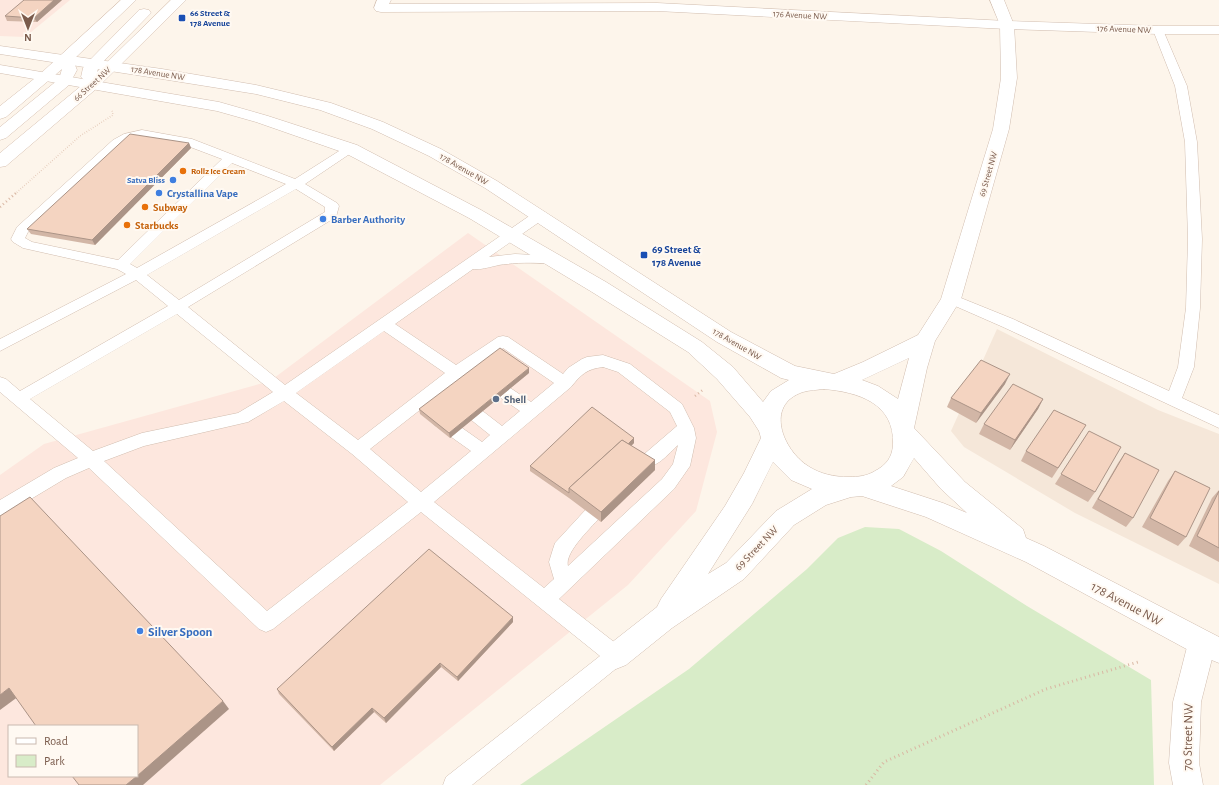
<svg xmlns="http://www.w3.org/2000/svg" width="1219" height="785" viewBox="0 0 1219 785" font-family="'Alegreya Sans',sans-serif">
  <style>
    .residential { fill: #f5e7d9 }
    .commercial { fill: #fde7de; fill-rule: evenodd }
    .green { fill: #d8ecc8 }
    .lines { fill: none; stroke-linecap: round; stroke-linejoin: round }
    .service-casing { stroke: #d1bdaf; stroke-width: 1 }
    .minor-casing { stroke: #d1bdaf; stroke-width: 1 }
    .tertiary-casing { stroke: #d1bdaf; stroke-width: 1 }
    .secondary-casing { stroke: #d6bfaf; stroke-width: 1 }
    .path-far2 { stroke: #d9b7a3; stroke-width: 1.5; stroke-dasharray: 0.5 2; stroke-linecap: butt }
    .path-far1 { stroke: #d9b7a3; stroke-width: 2.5; stroke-dasharray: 1 3; stroke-linecap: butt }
    .path { stroke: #d9b7a3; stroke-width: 3; stroke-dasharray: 1 3.5; stroke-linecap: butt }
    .service { fill: #fff; fill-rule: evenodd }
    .minor { fill: #fff; fill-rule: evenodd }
    .tertiary { fill: #fff; fill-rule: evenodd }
    .secondary { fill: #fff; fill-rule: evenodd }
    .wall { fill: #d2b6a6 }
    .shaded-wall { fill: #ab9487 }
    .building { fill: #f4d4c1; stroke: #ab9487 }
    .transit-dot { fill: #1a4fb4; stroke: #fff9f2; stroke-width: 1.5 }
    .food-dot { fill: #e8710a; stroke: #fff9f2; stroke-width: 1.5 }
    .shop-dot { fill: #3f7fe0; stroke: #fff9f2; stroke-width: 1.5 }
    .service-dot { fill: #5c6f8a; stroke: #fff9f2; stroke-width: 1.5 }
    .labels { text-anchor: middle; stroke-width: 4; stroke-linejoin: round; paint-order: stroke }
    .far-transit-label { font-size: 9px; font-weight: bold; fill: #164399; stroke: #fff9f2; text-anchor: start }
    .far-street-label { font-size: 9px; fill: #7a5b4c; stroke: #fff9f2 }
    .far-food-label { font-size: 9px; font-weight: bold; fill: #c56008; stroke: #fff9f2; text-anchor: start }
    .far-shop-label { font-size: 9px; font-weight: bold; fill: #366cbe; stroke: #fff9f2; text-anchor: end }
    .shop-label { font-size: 11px; font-weight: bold; fill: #366cbe; stroke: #fff9f2; text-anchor: start }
    .food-label { font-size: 11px; font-weight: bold; fill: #c56008; stroke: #fff9f2; text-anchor: start }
    .transit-label { font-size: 11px; font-weight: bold; fill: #164399; stroke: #fff9f2; text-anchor: start }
    .service-label { font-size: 11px; font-weight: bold; fill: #4e5e75; stroke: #fff9f2; text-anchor: start }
    .street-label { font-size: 11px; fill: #7a5b4c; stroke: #fff9f2 }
    .near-street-label { font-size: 13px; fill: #7a5b4c; stroke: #fff9f2 }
    .near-shop-label { font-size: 13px; font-weight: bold; fill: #366cbe; stroke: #fff9f2; text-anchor: start }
  </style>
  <rect width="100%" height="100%" fill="#fdf5eb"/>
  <polygon class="residential" points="997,329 1158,410 1219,434 1219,584 1075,513 964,447 951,431"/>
  <g class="commercial">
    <polygon points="0,0 70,0 25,37 0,36"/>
    <path d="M468 233 710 401 717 432 696 511 628 585 380 785H0V475L44 444 270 381ZM9 726H137V776H9Z"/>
  </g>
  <polygon class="green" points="865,527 899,529 941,551 1027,606 1151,680 1154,785 520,785 689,669 807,569 838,538"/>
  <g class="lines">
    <defs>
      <g id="service">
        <polygon points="1158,27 1163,30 1187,86 1197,142 1202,239 1200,308 1194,367 1182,398 1219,415 1219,428 1003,327 946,302 944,299 946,296 951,294 956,296 1013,319 1169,391 1178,367 1186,308 1188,239 1185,142 1175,86 1153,30"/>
        <path d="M142 130 192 139 295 179 347 146H355L357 149 305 184 337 203 339 206 336 217 188 307 285 385 535 212H545L547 215 545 218 489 257 515 254 554 256 559 257 561 260 559 263 554 264C538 263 522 262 507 264 498 264 480 271 473 269L395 324 456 365 498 337 503 336 508 337 563 374 568 368 582 359 587 357 603 355 630 364 682 404 694 428 696 438 690 466 674 489 559 599 623 649 626 656 623 663 472 785H443L446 777 600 656 421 512 273 629 266 632 259 629 89 468 66 478 6 514 0 516V500L54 468 78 458 0 392V377L6 379 20 391 168 306 136 280 0 351V339L126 274 117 269 23 248 13 242 11 239 17 227 113 140 124 134ZM142 138 185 145 222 159 118 260 32 242 25 238 28 232 121 146 132 140ZM232 163 286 184 137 268 130 264ZM296 189 325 207V212L179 300 147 275ZM177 314 273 392 238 413 142 433 93 451 30 399ZM384 331 445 373 358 440 296 393ZM503 348 554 383 531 402 494 377 488 375 482 377 480 381 482 385 520 411 502 426 467 399 461 397 455 399 453 403 455 407 490 435 482 442 445 416 439 414 433 416 431 420 433 424 471 451 421 492 370 449 462 377ZM603 367 618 372 670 412 677 426 642 456 639 461 642 466C656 470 668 454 678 445L673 464 662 479 568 566C564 552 593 526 602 515L605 510 602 505 596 503 590 505 555 543 553 549 549 562 554 579 544 588 434 502 571 387C581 375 586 369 603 367ZM284 401 352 454 408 502 267 611 104 461 144 446 248 422Z"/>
      </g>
      <g id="minor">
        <polygon points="377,0 391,0 389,4 657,3 1007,21 1158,26 1219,26 1219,34 1158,34 1007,29 657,11 381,12 376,11 374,8"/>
        <polygon points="1202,630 1212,634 1216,643 1201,702 1199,763 1203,785 1173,785 1169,763 1173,702 1188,643 1192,634"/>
      </g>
      <path id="tertiary" d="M990 0H1004L1014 25 1017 78 1009 129 961 299 935 341 927 368 914 428 965 482 1023 529 1026 538 1044 546 1219 637V663L1192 652 1026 562 926 517 862 496 851 497 826 505 794 525 744 579 672 628 626 665 616 669 606 665 602 656 606 647 657 607 661 599 725 506 744 473 761 438 759 431 750 417 717 379 688 352 592 292 469 218 345 153 256 122 217 111 0 73V65L219 102 268 116 357 145 481 210 606 282 702 342 733 367 763 402 771 391 789 380 781 378 717 342 485 188 429 156 372 129 320 110 256 94 162 79 0 54V46L162 69 256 85 331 103 383 122 441 149 497 181 731 332 795 366 834 374 863 362 918 335 941 299 993 129 1001 78 1000 25ZM909 358 898 399 878 386 862 380ZM824 389C858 392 895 403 893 445 892 458 886 465 875 471 867 476 858 477 849 477 834 477 820 474 808 466 783 450 764 405 803 392 810 390 817 390 824 389ZM914 458 941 489 967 513 943 503 891 486 903 477ZM773 462 791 480 812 489 776 511 726 563 708 574 752 504Z"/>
      <g id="secondary">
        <polygon points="121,0 136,0 73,60 77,70 69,85 6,138 0,140 0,127 59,79 62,69 6,117 0,119 0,106 39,75"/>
        <polygon points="171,0 186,0 96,89 6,166 0,167 0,153 87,81 84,80 81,77 83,68 85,65 139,10 144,9 149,10 151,13 99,66 97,72"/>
      </g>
    </defs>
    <use href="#service" class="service-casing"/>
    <use href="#minor" class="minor-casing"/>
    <use href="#tertiary" class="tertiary-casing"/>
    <use href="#secondary" class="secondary-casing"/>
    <polyline class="path-far2" points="15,194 80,136 113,115 112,110"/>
    <g class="path-far1">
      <polyline points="0,207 16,193"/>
      <polyline points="695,396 704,389"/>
    </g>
    <polyline class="path" points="866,785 884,762 1046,689 1138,662"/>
    <use href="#service" class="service"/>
    <use href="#minor" class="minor"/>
    <use href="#tertiary" class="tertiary"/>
    <use href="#secondary" class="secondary"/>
  </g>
  <g class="wall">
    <polygon points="62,0 37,22 7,21 5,16"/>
    <polygon points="189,143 191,148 95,245 31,234 27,229"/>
    <polygon points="529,373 450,438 420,414 419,409"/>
    <polygon points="1005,384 976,423 947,407 951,398"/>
    <polygon points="1043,399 1038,409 1010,450 979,434 984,424"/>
    <polygon points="1089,431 1095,492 1088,502 1055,484"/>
    <polygon points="1080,435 1052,478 1021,461 1026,451"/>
    <polygon points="634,438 634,443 631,446 655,470 601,522 569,498 530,471 530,466"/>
    <polygon points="1125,453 1133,518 1126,527 1092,508 1118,463"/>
    <polygon points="1175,471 1186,537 1178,546 1142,527 1168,481"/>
    <polygon points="1219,490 1219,562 1189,546 1212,498"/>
    <polygon points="513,622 458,681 441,667 386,723 374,712 334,751 279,694 277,689"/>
  </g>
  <g class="shaded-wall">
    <polygon points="54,0 62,0 37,22 34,18"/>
    <polygon points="189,143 191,148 95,245 92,240"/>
    <polygon points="529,368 529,373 450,438 449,433"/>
    <polygon points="1010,374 1005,384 976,423 981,413"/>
    <polygon points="1043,399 1038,409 1010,450 1015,440"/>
    <polygon points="634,438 634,443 625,452 625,447"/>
    <polygon points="655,460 655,470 601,522 601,512"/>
    <polygon points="513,617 513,622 458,681 457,677"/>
    <polygon points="440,663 441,667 386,723 384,718"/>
    <polygon points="9,688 19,696 0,710 0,695"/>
    <polygon points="223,701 229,709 143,785 126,785"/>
    <polygon points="372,708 374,712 334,751 332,747"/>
  </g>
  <g class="building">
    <polygon points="24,0 54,0 34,18 5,16"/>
    <polygon points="130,134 189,143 92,240 27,229"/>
    <polygon points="500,348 529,368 449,433 419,409"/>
    <polygon points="981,360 1010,374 981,413 951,398"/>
    <polygon points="1013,384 1043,399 1015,440 984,424"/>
    <polygon points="592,407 634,438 628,444 622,440 569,488 569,493 530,466"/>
    <polygon points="1054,410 1086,425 1058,468 1026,451"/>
    <polygon points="1089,431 1121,447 1095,492 1061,474"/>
    <polygon points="622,440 655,460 601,512 569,488"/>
    <polygon points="1125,453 1159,470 1133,518 1098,499"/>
    <polygon points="1175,471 1210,488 1186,537 1150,518"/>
    <polygon points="1219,491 1219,548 1197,536"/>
    <polygon points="30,497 223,701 137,776 137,726 36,726 9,688 0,695 0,516"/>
    <polygon points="429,549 513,617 457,677 440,663 384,718 372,708 332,747 277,689"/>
    <polygon points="72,776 137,776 126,785 79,785"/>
  </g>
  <g class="transit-dot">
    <rect x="178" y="14" width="8" height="8" rx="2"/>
    <rect x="640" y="251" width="8" height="8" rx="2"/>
  </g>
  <g class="food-dot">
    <circle cx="183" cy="171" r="4"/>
    <circle cx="145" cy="207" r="4"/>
    <circle cx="127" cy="225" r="4"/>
  </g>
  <g class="shop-dot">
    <circle cx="173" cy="180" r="4"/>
    <circle cx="159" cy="193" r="4"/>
    <circle cx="323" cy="219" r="4"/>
    <circle cx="140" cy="631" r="4"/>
  </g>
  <circle class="service-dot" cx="496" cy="399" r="4"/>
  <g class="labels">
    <g class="far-transit-label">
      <text x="190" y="16">66 Street &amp;<tspan x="190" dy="10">178 Avenue</tspan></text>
    </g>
    <g class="far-street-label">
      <text transform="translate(800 15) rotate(3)" y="3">176 Avenue NW</text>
      <text transform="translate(1124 29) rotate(2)" y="3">176 Avenue NW</text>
      <text transform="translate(158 73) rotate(9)" y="3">178 Avenue NW</text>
      <text transform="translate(92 84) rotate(-42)" y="3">66 Street NW</text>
      <text transform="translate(464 169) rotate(30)" y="3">178 Avenue NW</text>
      <text transform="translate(988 174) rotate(-74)" y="3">69 Street NW</text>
      <text transform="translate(737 344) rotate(30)" y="3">178 Avenue NW</text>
    </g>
    <g class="far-food-label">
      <text x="191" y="174">Rollz Ice Cream</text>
    </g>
    <g class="far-shop-label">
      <text x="165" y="183">Satva Bliss</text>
    </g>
    <g class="shop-label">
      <text x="167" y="197">Crystallina Vape</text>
      <text x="331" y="223">Barber Authority</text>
    </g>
    <g class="food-label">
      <text x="153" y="211">Subway</text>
      <text x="135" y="229">Starbucks</text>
    </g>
    <g class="transit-label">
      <text x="652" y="253">69 Street &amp;<tspan x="652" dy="13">178 Avenue</tspan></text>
    </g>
    <g class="service-label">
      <text x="504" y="403">Shell</text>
    </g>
    <g class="street-label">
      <text transform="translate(756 548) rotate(-46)" y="4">69 Street NW</text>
    </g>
    <g class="near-street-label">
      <text transform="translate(1127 603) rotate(28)" y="5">178 Avenue NW</text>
      <text transform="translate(1187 737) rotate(-89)" y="5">70 Street NW</text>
    </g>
    <g class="near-shop-label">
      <text x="148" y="636">Silver Spoon</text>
    </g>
  </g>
  <rect x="8" y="725" width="130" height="52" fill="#fff9f2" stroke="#cabab0"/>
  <rect x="16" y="738" width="20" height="6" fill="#ffffff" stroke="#cabab0"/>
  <text x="44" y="745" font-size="12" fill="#7a5b4c">Road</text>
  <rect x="16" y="755" width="20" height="12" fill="#d8ecc8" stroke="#cabab0"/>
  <text x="44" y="765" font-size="12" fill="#7a5b4c">Park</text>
  <g transform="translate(28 28) rotate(180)" stroke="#fff9f2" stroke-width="3" paint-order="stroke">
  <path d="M0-3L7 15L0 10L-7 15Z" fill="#7a5b4c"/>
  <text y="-6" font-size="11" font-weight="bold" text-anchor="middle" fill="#7a5b4c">N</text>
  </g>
</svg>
